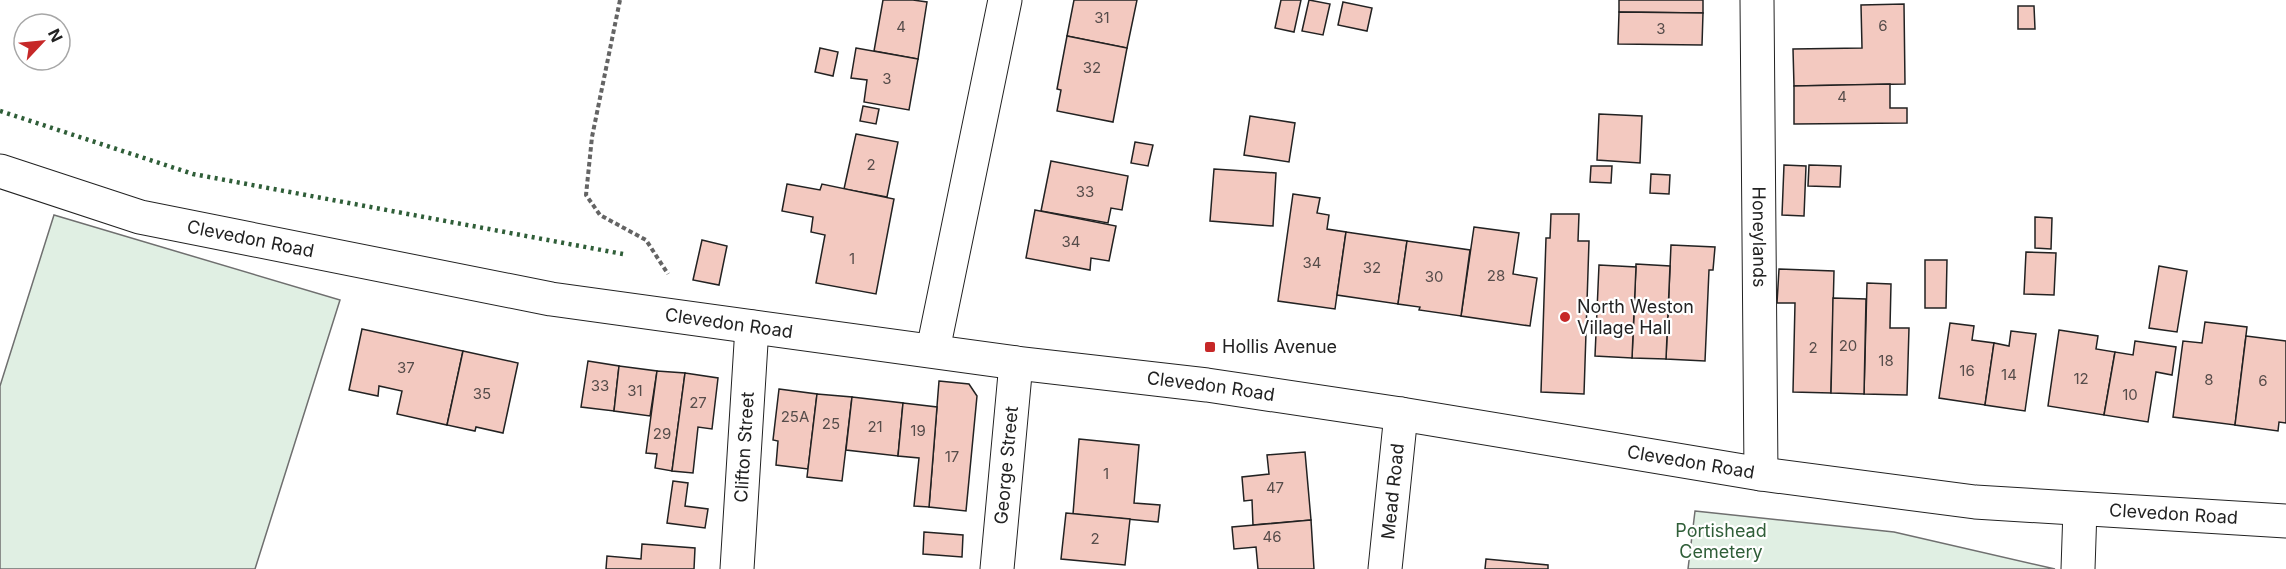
<svg xmlns="http://www.w3.org/2000/svg" width="2286" height="569" viewBox="0 0 2286 569" font-family="Inter,sans-serif">
  <style>
    .green { fill: #e0efe3; stroke: #6f6f6f; stroke-width: 1.5 }
    .building { fill: #f3c9c0; stroke: #222; stroke-width: 1.5 }
    .lines { fill: none; stroke-linecap: round; stroke-linejoin: round }
    .minor-casing { stroke: #222; stroke-width: 35 }
    .major-casing { stroke: #222; stroke-width: 35 }
    .path { stroke: #646464; stroke-width: 4; stroke-dasharray: 4.5 3; stroke-linecap: butt }
    .minor { stroke: #fff; stroke-width: 33 }
    .major { stroke: #fff; stroke-width: 33 }
    .hedge { stroke: #2f5e38; stroke-width: 4.5; stroke-dasharray: 3 4.5; stroke-linecap: butt }
    .poi-dot { fill: #c62828; stroke: #fff; stroke-width: 2 }
    .labels { text-anchor: middle; stroke-width: 4.5; stroke-linejoin: round; paint-order: stroke }
    .number-label { font-size: 15px; fill: #564c4a }
    .street-label { font-size: 18px; fill: #222; stroke: #fff }
    .poi-label { font-size: 18px; fill: #222; stroke: #fff; text-anchor: start }
    .park-label { font-size: 18px; fill: #2f5e38; stroke: #fff }
  </style>
  <rect width="100%" height="100%" fill="#fff"/>
  <g class="green">
    <polygon points="54,215 340,300 255,569 0,569 0,386"/>
    <polygon points="1695,511 1894,532 2055,569 1688,569"/>
  </g>
  <g class="building">
    <polygon points="883,0 913,0 927,2 918,59 874,51"/>
    <polygon points="1074,0 1137,0 1127,48 1067,36"/>
    <polygon points="1281,0 1301,0 1294,32 1275,28"/>
    <polygon points="1309,0 1330,4 1323,35 1302,31"/>
    <polygon points="1619,0 1703,0 1703,13 1619,12"/>
    <polygon points="1343,2 1372,8 1367,31 1338,25"/>
    <polygon points="1904,4 1905,84 1794,86 1793,49 1862,48 1861,5"/>
    <polygon points="2018,6 2034,6 2035,29 2018,29"/>
    <polygon points="1619,12 1703,13 1702,45 1618,44"/>
    <polygon points="1067,36 1127,48 1113,122 1057,111 1061,90 1057,89"/>
    <polygon points="820,48 838,52 833,76 815,72"/>
    <polygon points="856,48 918,59 909,110 864,102 867,80 851,78"/>
    <polygon points="1890,84 1890,108 1907,108 1907,123 1794,124 1794,86"/>
    <polygon points="863,106 879,109 876,124 860,121"/>
    <polygon points="1599,114 1642,116 1640,163 1597,160"/>
    <polygon points="1250,116 1295,123 1289,162 1244,155"/>
    <polygon points="856,134 898,142 887,197 844,189"/>
    <polygon points="1135,142 1153,145 1148,166 1131,163"/>
    <polygon points="1051,161 1128,176 1122,210 1111,208 1108,223 1041,211"/>
    <polygon points="1784,165 1806,166 1804,216 1782,215"/>
    <polygon points="1809,165 1841,166 1840,187 1808,186"/>
    <polygon points="1591,166 1612,166 1611,183 1590,182"/>
    <polygon points="1214,169 1276,173 1273,226 1210,221"/>
    <polygon points="1651,174 1670,175 1669,194 1650,193"/>
    <polygon points="787,184 820,190 822,184 894,199 876,294 816,283 825,235 811,232 813,217 782,211"/>
    <polygon points="1293,194 1320,198 1317,213 1329,215 1327,229 1346,232 1335,309 1278,301"/>
    <polygon points="1035,210 1116,226 1109,261 1091,258 1090,270 1026,258"/>
    <polygon points="1551,214 1579,214 1578,241 1589,241 1584,394 1541,392 1546,238 1550,238"/>
    <polygon points="2035,217 2052,218 2051,249 2035,248"/>
    <polygon points="1474,227 1519,233 1513,274 1537,278 1530,326 1461,316"/>
    <polygon points="1346,232 1407,241 1398,304 1337,295"/>
    <polygon points="702,240 727,246 719,285 693,280"/>
    <polygon points="1407,241 1470,250 1461,316 1419,310 1420,307 1398,304"/>
    <polygon points="1671,245 1715,247 1713,270 1709,270 1705,361 1666,359"/>
    <polygon points="2026,252 2056,253 2054,295 2024,294"/>
    <polygon points="1925,260 1947,260 1946,308 1925,308"/>
    <polygon points="1636,264 1670,266 1666,359 1632,358"/>
    <polygon points="1599,265 1636,267 1632,358 1595,356"/>
    <polygon points="2159,266 2187,271 2177,332 2149,328"/>
    <polygon points="1779,269 1834,271 1831,393 1793,392 1795,303 1777,303"/>
    <polygon points="1867,283 1891,284 1890,328 1909,328 1907,395 1864,394"/>
    <polygon points="1833,298 1866,299 1864,394 1831,393"/>
    <polygon points="2205,322 2247,327 2235,425 2173,417 2183,341 2202,343"/>
    <polygon points="1950,323 1974,326 1972,340 1994,343 1985,405 1939,398"/>
    <polygon points="362,329 463,351 447,425 397,414 402,391 379,386 378,396 349,390"/>
    <polygon points="2059,330 2098,336 2096,349 2115,352 2104,415 2048,406"/>
    <polygon points="2011,331 2036,334 2025,411 1985,405 1994,343 2009,346"/>
    <polygon points="2246,336 2286,341 2286,423 2279,422 2278,431 2235,425"/>
    <polygon points="2135,341 2176,347 2172,375 2156,372 2148,422 2104,415 2115,352 2133,355"/>
    <polygon points="463,351 518,363 503,433 476,427 475,431 447,425"/>
    <polygon points="588,361 619,366 614,411 581,407"/>
    <polygon points="619,366 657,371 650,416 614,411"/>
    <polygon points="657,371 685,373 672,471 655,468 657,454 646,453"/>
    <polygon points="685,373 718,378 712,429 698,427 693,473 672,471"/>
    <polygon points="939,381 969,384 977,396 966,511 929,507"/>
    <polygon points="779,389 817,394 808,469 776,465 778,441 773,440"/>
    <polygon points="817,394 852,397 842,481 807,477"/>
    <polygon points="852,397 903,403 898,456 846,450"/>
    <polygon points="903,403 937,407 929,507 914,506 919,458 898,456"/>
    <polygon points="1079,439 1139,445 1134,503 1160,505 1158,522 1073,514"/>
    <polygon points="1305,452 1311,520 1253,525 1252,500 1244,501 1242,477 1269,474 1267,455"/>
    <polygon points="673,481 688,483 685,506 708,509 705,528 667,523"/>
    <polygon points="1066,513 1130,519 1125,565 1061,559"/>
    <polygon points="1311,520 1314,569 1258,569 1256,547 1234,549 1232,527"/>
    <polygon points="924,532 963,535 962,557 923,554"/>
    <polygon points="642,544 695,548 694,569 606,569 607,556 641,559"/>
    <polygon points="1486,559 1548,565 1548,569 1485,569"/>
  </g>
  <g class="lines">
    <defs>
      <g id="minor">
        <path id="s1" d="M1757 0 1761 474"/>
        <polyline points="933,350 1005,0"/>
        <path id="s2" d="M737 569 752 327"/>
        <path id="s3" d="M997 569 1016 363"/>
        <path id="s4" d="M1385 569 1401 414"/>
        <polyline points="2078,569 2080,509"/>
      </g>
      <g id="major">
        <path id="s5" d="M0 171 140 217 551 299 1016 363 1207 385 1401 414 1761 474 1975 502 2286 521"/>
      </g>
    </defs>
    <use href="#minor" class="minor-casing"/>
    <use href="#major" class="major-casing"/>
    <polyline class="path" points="620,0 592,137 586,195 600,215 646,240 668,274"/>
    <use href="#minor" class="minor"/>
    <use href="#major" class="major"/>
    <polyline class="hedge" points="0,111 193,174 623,254"/>
  </g>
  <g class="poi-dot">
    <circle cx="1565" cy="317" r="6"/>
    <rect x="1204" y="341" width="12" height="12" rx="3"/>
  </g>
  <g class="labels">
    <g class="number-label">
      <text x="1102" y="23">31</text>
      <text x="1883" y="31">6</text>
      <text x="901" y="32">4</text>
      <text x="1661" y="34">3</text>
      <text x="1092" y="73">32</text>
      <text x="887" y="84">3</text>
      <text x="1842" y="102">4</text>
      <text x="871" y="170">2</text>
      <text x="1085" y="197">33</text>
      <text x="1071" y="247">34</text>
      <text x="852" y="264">1</text>
      <text x="1312" y="268">34</text>
      <text x="1372" y="273">32</text>
      <text x="1496" y="281">28</text>
      <text x="1434" y="282">30</text>
      <text x="1848" y="351">20</text>
      <text x="1813" y="353">2</text>
      <text x="1886" y="366">18</text>
      <text x="406" y="373">37</text>
      <text x="1967" y="376">16</text>
      <text x="2009" y="380">14</text>
      <text x="2081" y="384">12</text>
      <text x="2209" y="385">8</text>
      <text x="2263" y="386">6</text>
      <text x="600" y="391">33</text>
      <text x="635" y="396">31</text>
      <text x="482" y="399">35</text>
      <text x="2130" y="400">10</text>
      <text x="698" y="408">27</text>
      <text x="795" y="422">25A</text>
      <text x="831" y="429">25</text>
      <text x="875" y="432">21</text>
      <text x="918" y="436">19</text>
      <text x="662" y="439">29</text>
      <text x="952" y="462">17</text>
      <text x="1106" y="479">1</text>
      <text x="1275" y="493">47</text>
      <text x="1272" y="542">46</text>
      <text x="1095" y="544">2</text>
    </g>
    <g class="street-label">
      <text dy="6" stroke="none"><textPath href="#s1" startOffset="237">Honeylands</textPath></text>
      <text dy="6" stroke="none"><textPath href="#s5" startOffset="260">Clevedon Road</textPath></text>
      <text dy="6" stroke="none"><textPath href="#s5" startOffset="746">Clevedon Road</textPath></text>
      <text dy="6" stroke="none"><textPath href="#s5" startOffset="1232">Clevedon Road</textPath></text>
      <text dy="6" stroke="none"><textPath href="#s2" startOffset="122">Clifton Street</textPath></text>
      <text dy="6" stroke="none"><textPath href="#s5" startOffset="1718">Clevedon Road</textPath></text>
      <text dy="6" stroke="none"><textPath href="#s3" startOffset="104">George Street</textPath></text>
      <text dy="6" stroke="none"><textPath href="#s4" startOffset="78">Mead Road</textPath></text>
      <text dy="6" stroke="none"><textPath href="#s5" startOffset="2204">Clevedon Road</textPath></text>
    </g>
    <g class="poi-label">
      <text x="1577" y="313">North Weston<tspan x="1577" dy="21">Village Hall</tspan></text>
      <text x="1222" y="353">Hollis Avenue</text>
    </g>
    <g class="park-label">
      <text x="1721" y="537">Portishead<tspan x="1721" dy="21">Cemetery</tspan></text>
    </g>
  </g>
  <g transform="translate(42 42) rotate(64)"><circle r="28" fill="#ffffff" stroke="#a7a7a7" stroke-width="1.5"/>
  <path d="M0-4.5L10 22L0 15L-10 22Z" fill="#c62828"/>
  <text y="-9" font-size="16" font-weight="bold" text-anchor="middle" fill="#222222">N</text>
  </g>
</svg>
